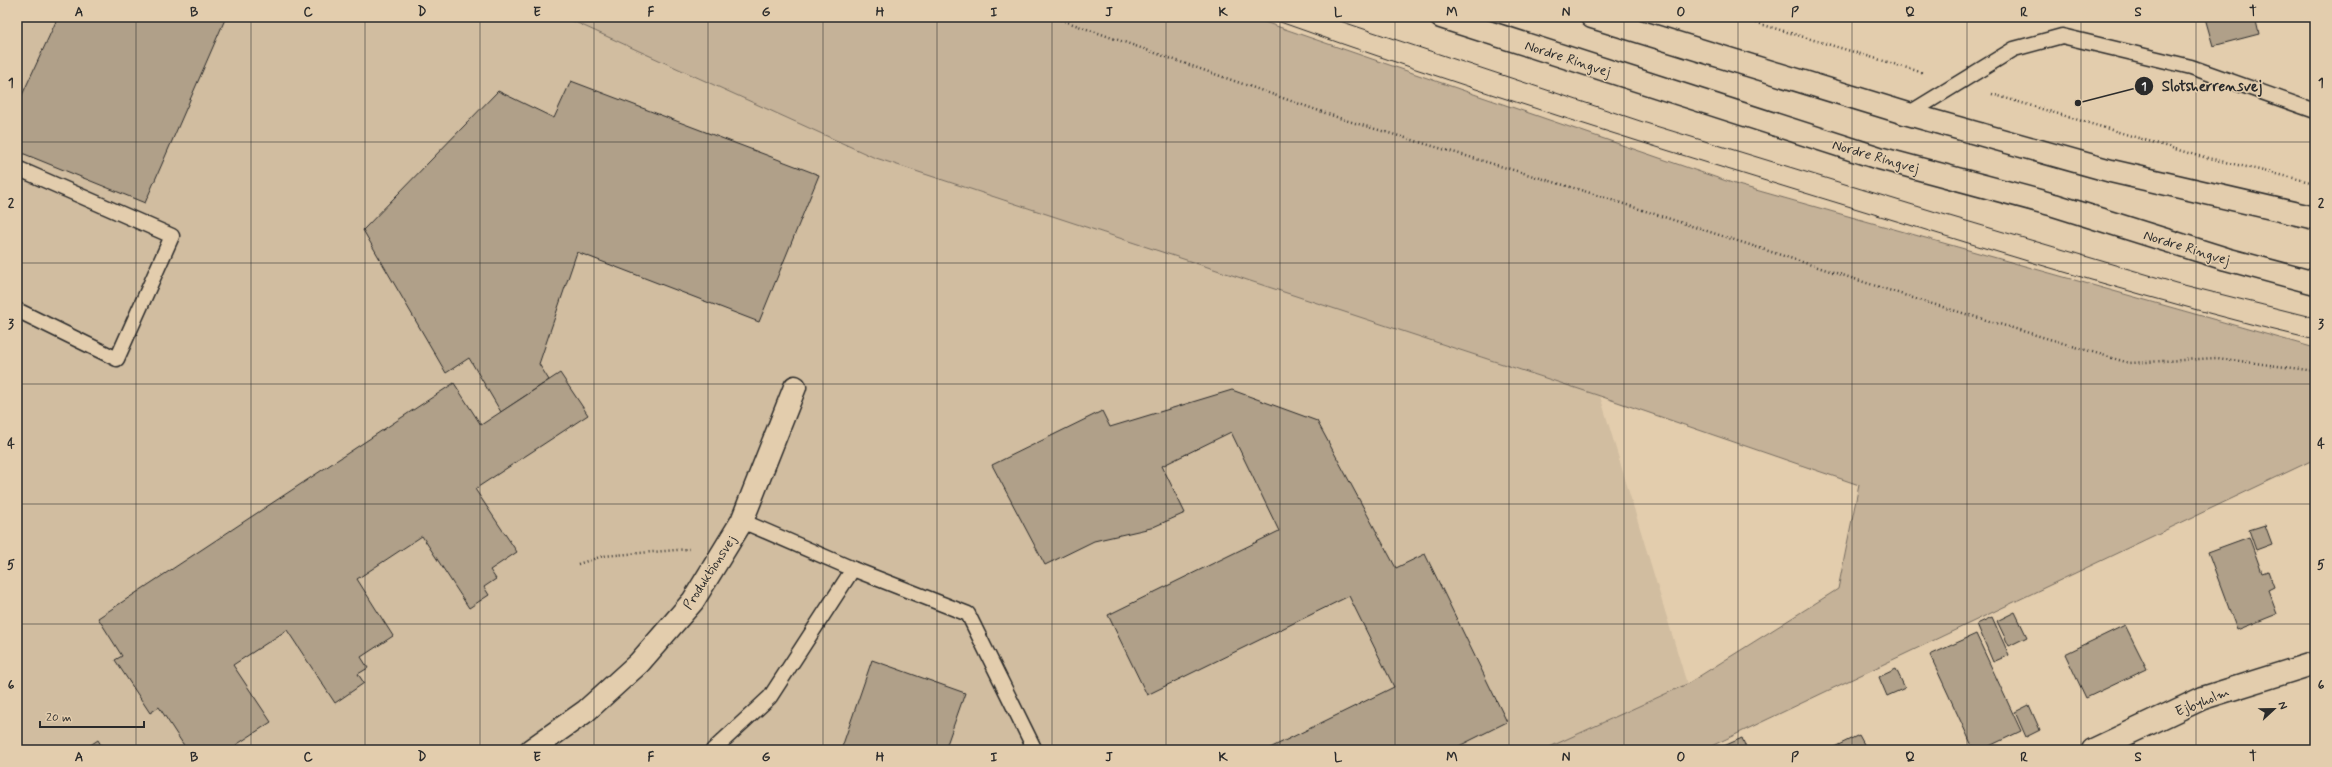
<svg xmlns="http://www.w3.org/2000/svg" width="2332" height="767" viewBox="0 0 2332 767" font-family="Mynerve,sans-serif">
  <style>
    .built { fill: #d1bda0 }
    .green { fill: #c5b298; stroke: #786e62 }
    .building { fill: #b0a089; stroke: #2b2b2b }
    .lines { fill: none; stroke-linecap: round; stroke-linejoin: round }
    .service-casing { stroke: #2b2b2b; stroke-width: 17 }
    .minor-casing { stroke: #2b2b2b; stroke-width: 25 }
    .primary-casing { stroke: #2b2b2b; stroke-width: 25 }
    .path { stroke: #2b2b2b; stroke-width: 2.5; stroke-dasharray: 1 3; stroke-linecap: butt }
    .service { stroke: #e3cdad; stroke-width: 14 }
    .minor { stroke: #e3cdad; stroke-width: 22 }
    .primary { stroke: #e3cdad; stroke-width: 22 }
    .tram { stroke: #2b2b2b; stroke-width: 1 }
    .grid { fill: none; stroke: #2b2b2b; stroke-width: 1; stroke-opacity: 0.55 }
    .labels { text-anchor: middle; stroke-width: 3; stroke-linejoin: round; paint-order: stroke }
    .street-label { font-size: 14px; fill: #2b2b2b; stroke: #e3cdad }
    .leader { fill: none; stroke: #2b2b2b; stroke-width: 1.5 }
    .callout-dot { fill: #2b2b2b; stroke: #e3cdad; stroke-width: 1.5 }
    .mark-label { font-size: 12px; text-anchor: middle; font-weight: bold; fill: #fff }
    .callout-label { font-size: 15px; text-anchor: middle; font-weight: bold; fill: #2b2b2b; stroke: #e3cdad; stroke-width: 3; stroke-linejoin: round; paint-order: stroke }
    .neatline { fill: none; stroke: #2b2b2b; stroke-width: 1.5 }
    .grid-label { font-size: 13px; text-anchor: middle; font-weight: bold; fill: #2b2b2b }
  </style>
  <rect width="100%" height="100%" fill="#e3cdad"/>
  <filter id="ink" filterUnits="userSpaceOnUse"><feTurbulence type="fractalNoise" baseFrequency=".025" numOctaves="2"/><feDisplacementMap in="SourceGraphic" scale="8" xChannelSelector="R" yChannelSelector="G"/><feConvolveMatrix kernelMatrix="1 2 1 2 8 2 1 2 1" color-interpolation-filters="sRGB"/></filter>
  <g filter="url(#ink)">
    <polygon class="built" points="17,17 564,17 873,157 1600,396 1687,684 1543,750 17,750"/>
    <polygon class="green" points="564,17 1250,17 1738,185 2315,348 2315,459 1703,750 1543,750 1687,684 1838,589 1859,485 1600,396 873,157"/>
    <g class="building">
      <polygon points="58,17 226,17 145,203 17,151 17,106"/>
      <polygon points="2255,17 2259,34 2213,46 2205,18"/>
      <polygon points="571,81 819,175 759,322 577,252 539,364 549,380 501,412 469,358 446,373 363,230 498,91 554,118"/>
      <polygon points="560,373 588,415 475,489 517,552 490,570 496,579 484,587 489,595 469,608 422,536 357,579 393,636 361,657 368,668 358,674 364,683 335,703 287,630 233,665 271,722 236,745 240,750 187,750 159,707 150,713 115,660 122,656 98,618 454,383 481,425"/>
      <polygon points="1232,390 1317,421 1396,568 1425,554 1507,722 1451,750 1266,750 1394,687 1349,596 1147,695 1108,615 1279,531 1231,432 1162,466 1185,513 1151,528 1094,541 1045,565 992,465 1102,411 1110,427"/>
      <polygon points="2265,525 2272,544 2256,550 2249,530"/>
      <polygon points="2249,537 2262,573 2268,571 2274,587 2268,590 2277,614 2237,630 2208,552"/>
      <polygon points="2015,612 2027,637 2009,646 1997,621"/>
      <polygon points="1992,617 2009,655 1993,662 1977,624"/>
      <polygon points="2125,625 2147,669 2086,698 2065,654"/>
      <polygon points="1976,634 2021,731 1981,750 1974,750 1930,655"/>
      <polygon points="872,660 965,693 945,750 841,750"/>
      <polygon points="1896,669 1905,688 1887,696 1879,677"/>
      <polygon points="2029,705 2040,730 2026,737 2015,712"/>
      <polygon points="1859,735 1865,746 1868,745 1871,750 1828,750"/>
      <polygon points="1742,738 1747,750 1715,750"/>
      <polygon points="98,740 104,750 83,750"/>
    </g>
    <g class="lines">
      <defs>
        <g id="service">
          <polyline points="1908,114 2014,49 2062,36 2191,67 2315,111"/>
          <polyline points="17,168 172,236 117,359 17,310"/>
          <polyline points="742,521 853,569 968,614 1035,750"/>
          <polyline points="713,750 770,697 853,569"/>
        </g>
        <g id="minor">
          <polyline points="531,750 586,711 639,663 693,601 742,521 795,387"/>
          <polyline points="2093,750 2203,698 2315,663"/>
        </g>
        <g id="primary">
          <polyline points="1441,17 1879,158 2054,205 2226,259 2315,283"/>
          <polyline points="1592,17 1908,114 2111,171 2315,218"/>
        </g>
      </defs>
      <use href="#service" class="service-casing"/>
      <use href="#minor" class="minor-casing"/>
      <use href="#primary" class="primary-casing"/>
      <g class="path">
        <polyline points="1053,17 1345,120 1584,191 1916,299 2129,363 2217,358 2315,371"/>
        <polyline points="1737,17 1924,73"/>
        <polyline points="1992,94 2195,155 2315,183"/>
        <polyline points="578,564 603,556 689,549"/>
      </g>
      <use href="#service" class="service"/>
      <use href="#minor" class="minor"/>
      <use href="#primary" class="primary"/>
      <g class="tram">
        <path d="M1266 17C1464 88 1664 150 1864 211 2014 257 2163 304 2315 340"/>
        <polyline points="1328,17 1646,123 1936,212 2176,283 2315,318"/>
      </g>
    </g>
  </g>
  <path class="grid" d="M136 17V750M251 17V750M365 17V750M480 17V750M594 17V750M708 17V750M823 17V750M937 17V750M1052 17V750M1166 17V750M1280 17V750M1395 17V750M1509 17V750M1624 17V750M1738 17V750M1852 17V750M1967 17V750M2081 17V750M2196 17V750M17 142H2315M17 263H2315M17 384H2315M17 504H2315M17 624H2315"/>
  <g class="labels">
    <g class="street-label">
      <text transform="translate(1568 58) rotate(18)" y="5">Nordre Ringvej</text>
      <text transform="translate(1876 156) rotate(16)" y="5">Nordre Ringvej</text>
      <text transform="translate(2187 247) rotate(17)" y="5">Nordre Ringvej</text>
      <text transform="translate(709 572) rotate(-57)" y="5">Produktionsvej</text>
      <text transform="translate(2202 701) rotate(-22)" y="5">Ejbyholm</text>
    </g>
  </g>
  <path class="leader" d="M2078 103L2144 86"/>
  <g class="callout-dot">
    <circle cx="2078" cy="103" r="4"/>
    <circle cx="2144" cy="86" r="10"/>
  </g>
  <g class="mark-label">
    <text x="2144" y="90">1</text>
  </g>
  <g class="callout-label">
    <text x="2212" y="91">Slotsherrensvej</text>
  </g>
  <rect width="2332" height="767" fill="none" stroke="#e3cdad" stroke-width="44"/>
  <g transform="translate(2274 709) rotate(68)" stroke="#e3cdad" stroke-width="3" paint-order="stroke">
  <path d="M0-3L7 15L0 10L-7 15Z" fill="#2b2b2b"/>
  <text y="-6" font-size="11" font-weight="bold" text-anchor="middle" fill="#2b2b2b">N</text>
  </g>
  <path d="M40 721v6h104v-6" fill="none" stroke="#2b2b2b" stroke-width="2"/>
  <text x="46" y="721" font-size="12" fill="#2b2b2b" stroke="#e3cdad" stroke-width="3" paint-order="stroke">20 m</text>
  <rect x="22" y="22" width="2288" height="723" class="neatline"/>
  <g class="grid-label">
    <text x="79" y="16">A</text>
    <text x="194" y="16">B</text>
    <text x="308" y="16">C</text>
    <text x="422" y="16">D</text>
    <text x="537" y="16">E</text>
    <text x="651" y="16">F</text>
    <text x="766" y="16">G</text>
    <text x="880" y="16">H</text>
    <text x="994" y="16">I</text>
    <text x="1109" y="16">J</text>
    <text x="1223" y="16">K</text>
    <text x="1338" y="16">L</text>
    <text x="1452" y="16">M</text>
    <text x="1566" y="16">N</text>
    <text x="1681" y="16">O</text>
    <text x="1795" y="16">P</text>
    <text x="1910" y="16">Q</text>
    <text x="2024" y="16">R</text>
    <text x="2138" y="16">S</text>
    <text x="2253" y="16">T</text>
    <text x="11" y="87">1</text>
    <text x="2321" y="87">1</text>
    <text x="11" y="207">2</text>
    <text x="2321" y="207">2</text>
    <text x="11" y="328">3</text>
    <text x="2321" y="328">3</text>
    <text x="11" y="448">4</text>
    <text x="2321" y="448">4</text>
    <text x="11" y="569">5</text>
    <text x="2321" y="569">5</text>
    <text x="11" y="689">6</text>
    <text x="2321" y="689">6</text>
    <text x="79" y="761">A</text>
    <text x="194" y="761">B</text>
    <text x="308" y="761">C</text>
    <text x="422" y="761">D</text>
    <text x="537" y="761">E</text>
    <text x="651" y="761">F</text>
    <text x="766" y="761">G</text>
    <text x="880" y="761">H</text>
    <text x="994" y="761">I</text>
    <text x="1109" y="761">J</text>
    <text x="1223" y="761">K</text>
    <text x="1338" y="761">L</text>
    <text x="1452" y="761">M</text>
    <text x="1566" y="761">N</text>
    <text x="1681" y="761">O</text>
    <text x="1795" y="761">P</text>
    <text x="1910" y="761">Q</text>
    <text x="2024" y="761">R</text>
    <text x="2138" y="761">S</text>
    <text x="2253" y="761">T</text>
  </g>
</svg>
